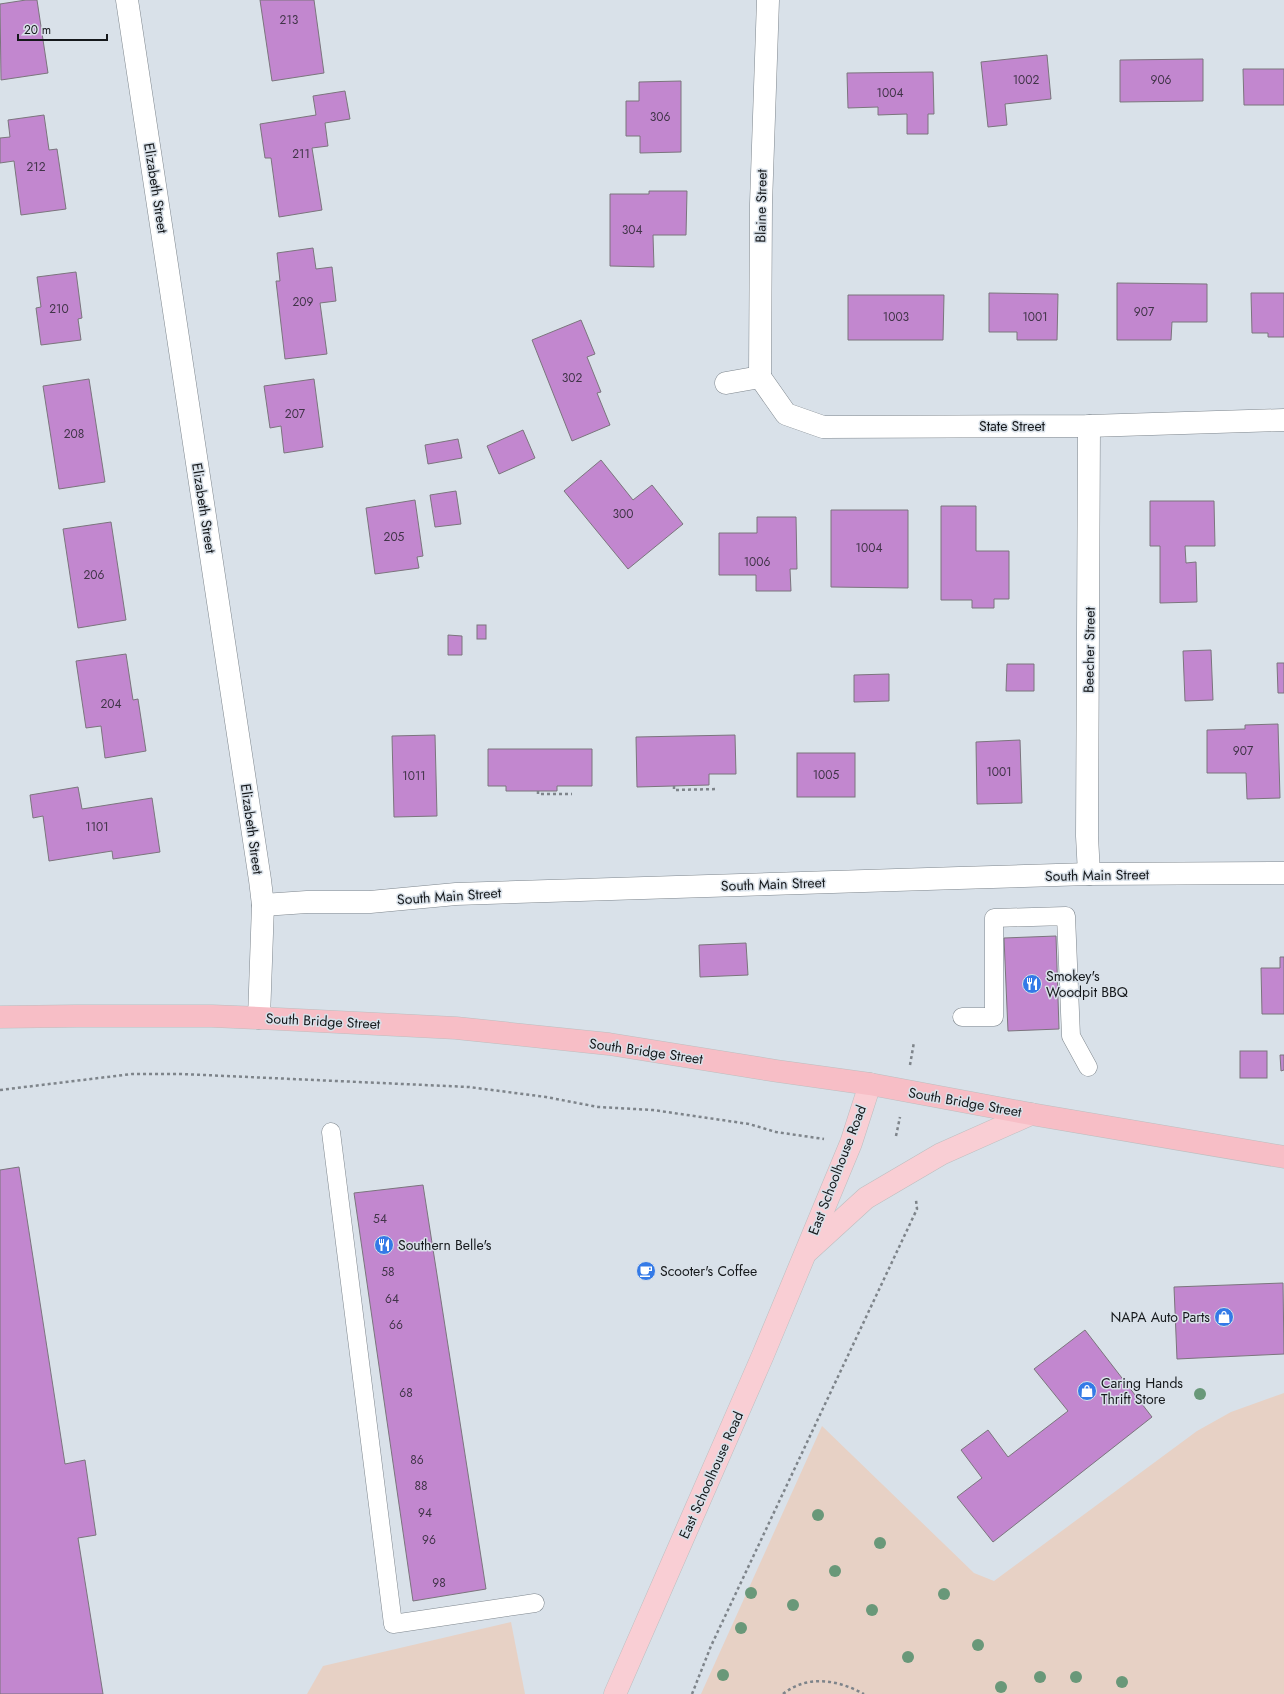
<svg xmlns="http://www.w3.org/2000/svg" width="1284" height="1694" viewBox="0 0 1284 1694" font-family="Jost,sans-serif">
  <style>
    .education { fill: #e7d1c5 }
    .building { fill: #c287cf; stroke: #7b757d }
    .lines { fill: none; stroke-linecap: round; stroke-linejoin: round }
    .service-casing { stroke: #7e868d; stroke-width: 19 }
    .minor-casing { stroke: #7e868d; stroke-width: 23 }
    .primary-casing { stroke: #bdbebf; stroke-width: 23 }
    .trunk-casing { stroke: #bdbebf; stroke-width: 23 }
    .path { stroke: #7e848a; stroke-width: 2.5; stroke-dasharray: 3 3; stroke-linecap: butt }
    .service { stroke: #fff; stroke-width: 18 }
    .minor { stroke: #fff; stroke-width: 22 }
    .primary { stroke: #f9ced4; stroke-width: 22 }
    .trunk { stroke: #f7bec6; stroke-width: 22 }
    .tree { fill: #699879 }
    .labels { text-anchor: middle; stroke-width: 3; stroke-linejoin: round; paint-order: stroke }
    .number-label { font-size: 12px; fill: #403448 }
    .street-label { font-size: 14px; fill: #15181b; stroke: #d9e1e9 }
    .poi-label { font-size: 14px; fill: #15181b; stroke: #d9e1e9; text-anchor: start }
  </style>
  <rect width="100%" height="100%" fill="#d9e1e9"/>
  <g class="education">
    <polygon points="1284,1393 1284,1694 701,1694 822,1426 974,1573 994,1581 1197,1431 1231,1412"/>
    <polygon points="511,1622 525,1694 307,1694 323,1666"/>
  </g>
  <g class="building">
    <polygon points="26,0 37,0 48,73 1,80 0,4"/>
    <polygon points="260,0 314,0 324,73 272,81"/>
    <polygon points="1047,55 1051,99 1005,104 1007,125 988,127 981,62"/>
    <polygon points="1203,59 1203,101 1120,102 1120,60"/>
    <polygon points="1243,69 1284,69 1284,105 1244,105"/>
    <polygon points="933,72 934,114 928,114 928,134 907,134 907,114 878,115 878,107 848,108 847,73"/>
    <polygon points="681,81 681,152 640,153 640,136 626,136 626,101 639,101 639,82"/>
    <polygon points="345,91 350,119 325,123 328,146 312,148 322,210 279,217 271,158 265,158 260,124 316,115 313,96"/>
    <polygon points="44,115 49,150 57,149 66,209 21,215 14,161 0,163 0,138 10,137 8,120"/>
    <polygon points="649,191 687,191 686,235 653,235 654,267 610,266 610,194 649,194"/>
    <polygon points="313,248 316,269 332,267 336,301 320,303 327,354 285,359 276,281 280,281 277,253"/>
    <polygon points="76,272 82,318 78,319 81,340 41,345 36,308 41,307 37,277"/>
    <polygon points="1117,283 1207,284 1207,322 1172,322 1171,340 1117,340"/>
    <polygon points="989,293 1058,294 1057,340 1017,340 1017,332 989,332"/>
    <polygon points="1251,293 1284,293 1284,337 1268,337 1268,333 1252,333"/>
    <polygon points="848,295 944,295 943,340 848,340"/>
    <polygon points="581,320 595,354 587,357 601,392 597,393 610,425 572,441 532,340"/>
    <polygon points="89,379 105,482 59,489 43,386"/>
    <polygon points="314,379 323,447 284,453 281,426 270,428 264,386"/>
    <polygon points="523,430 535,458 499,474 487,446"/>
    <polygon points="458,439 462,458 428,464 425,445"/>
    <polygon points="601,460 633,500 652,485 683,524 628,569 564,491"/>
    <polygon points="456,491 461,524 435,527 430,495"/>
    <polygon points="415,500 423,556 417,557 419,568 375,574 366,508"/>
    <polygon points="1150,501 1214,501 1215,546 1185,546 1186,563 1196,562 1197,602 1160,603 1160,546 1150,546"/>
    <polygon points="941,506 976,506 976,551 1009,551 1009,599 994,599 994,608 972,608 972,600 941,600"/>
    <polygon points="831,510 908,510 908,588 831,587"/>
    <polygon points="757,517 796,517 797,569 790,569 791,591 756,591 756,575 719,575 719,533 757,533"/>
    <polygon points="111,522 126,620 78,628 63,529"/>
    <rect x="477" y="625" width="9" height="14"/>
    <polygon points="448,635 462,636 462,655 448,655"/>
    <polygon points="1211,650 1213,700 1185,701 1183,651"/>
    <polygon points="126,654 133,700 138,699 146,751 105,758 101,726 86,728 76,661"/>
    <polygon points="1277,663 1284,663 1284,693 1278,693"/>
    <polygon points="1007,664 1034,664 1034,691 1006,691"/>
    <polygon points="889,674 889,701 854,702 854,675"/>
    <polygon points="1278,724 1280,798 1247,799 1246,773 1207,773 1207,730 1245,729 1245,725"/>
    <polygon points="435,735 437,816 394,817 392,736"/>
    <polygon points="735,735 736,774 709,774 709,785 637,787 636,737"/>
    <polygon points="1020,740 1022,803 977,804 976,742"/>
    <polygon points="488,749 592,749 592,786 557,786 557,791 506,791 506,786 488,786"/>
    <rect x="797" y="753" width="58" height="44"/>
    <polygon points="78,787 82,809 152,798 160,852 113,859 112,851 49,861 43,816 33,818 30,795"/>
    <polygon points="1056,936 1059,1029 1008,1031 1004,938"/>
    <polygon points="746,943 748,975 700,977 699,945"/>
    <polygon points="1280,957 1284,957 1284,1014 1262,1014 1261,968 1280,968"/>
    <rect x="1240" y="1051" width="27" height="27"/>
    <polygon points="1280,1055 1284,1055 1284,1070 1281,1071"/>
    <polygon points="19,1167 65,1464 85,1460 96,1535 78,1538 103,1694 0,1694 0,1170"/>
    <polygon points="423,1185 486,1589 413,1601 354,1193"/>
    <polygon points="1283,1283 1284,1354 1177,1359 1174,1287"/>
    <polygon points="1085,1330 1152,1417 993,1542 957,1497 982,1478 961,1450 988,1430 1008,1457 1068,1411 1034,1369"/>
  </g>
  <g class="lines">
    <defs>
      <g id="service">
        <polyline points="962,1017 994,1017 994,918 1066,916 1071,1036 1088,1067"/>
        <polyline points="331,1132 393,1624 535,1603"/>
      </g>
      <g id="minor">
        <polyline points="127,0 260,880 263,905 259,1018"/>
        <polyline points="760,377 786,414 823,427 1089,426 1284,420"/>
        <polyline points="760,377 761,204 768,0"/>
        <polyline points="726,383 760,377"/>
        <polyline points="1089,874 1087,836 1089,426"/>
        <polyline points="263,905 307,902 370,902 456,894 959,878 1089,874 1284,873"/>
      </g>
      <g id="primary">
        <polyline points="808,1251 866,1198 941,1154 1031,1114"/>
        <polyline points="615,1694 763,1355 851,1143 870,1084"/>
      </g>
      <polyline id="trunk" points="0,1017 76,1016 212,1016 259,1018 456,1028 609,1044 777,1071 870,1084 1031,1114 1284,1157"/>
    </defs>
    <use href="#service" class="service-casing"/>
    <use href="#minor" class="minor-casing"/>
    <use href="#primary" class="primary-casing"/>
    <use href="#trunk" class="trunk-casing"/>
    <g class="path">
      <polyline points="674,786 674,790 718,789"/>
      <polyline points="538,791 538,794 572,794"/>
      <polyline points="910,1065 914,1042"/>
      <polyline points="0,1090 132,1074 182,1074 469,1087 546,1097 598,1107 653,1110 749,1124 776,1132 824,1139"/>
      <polyline points="896,1136 900,1117"/>
      <polyline points="692,1694 711,1646 917,1209 916,1200"/>
      <path d="M783 1694C808 1674 838 1680 864 1694"/>
    </g>
    <use href="#service" class="service"/>
    <use href="#minor" class="minor"/>
    <use href="#primary" class="primary"/>
    <use href="#trunk" class="trunk"/>
  </g>
  <g class="tree">
    <circle cx="1200" cy="1394" r="6"/>
    <circle cx="818" cy="1515" r="6"/>
    <circle cx="880" cy="1543" r="6"/>
    <circle cx="835" cy="1571" r="6"/>
    <circle cx="751" cy="1593" r="6"/>
    <circle cx="944" cy="1594" r="6"/>
    <circle cx="793" cy="1605" r="6"/>
    <circle cx="872" cy="1610" r="6"/>
    <circle cx="741" cy="1628" r="6"/>
    <circle cx="978" cy="1645" r="6"/>
    <circle cx="908" cy="1657" r="6"/>
    <circle cx="723" cy="1675" r="6"/>
    <circle cx="1040" cy="1677" r="6"/>
    <circle cx="1076" cy="1677" r="6"/>
    <circle cx="1122" cy="1682" r="6"/>
    <circle cx="1001" cy="1687" r="6"/>
  </g>
  <defs>
    <symbol id="restaurant-disc" viewBox="-11 -11 22 22"><circle r="9.5" fill="#347ae7" stroke="#d9e1e9"/><path d="M-5-6h1v4h1v-4h1v4h1v-4h1v5L-1.5 .5V6h-2V.5L-5-1ZM5-6V6H3V1.5H1.5Q1.5-4 5-6Z" fill="#fff"/></symbol>
    <symbol id="cafe-disc" viewBox="-11 -11 22 22"><circle r="9.5" fill="#347ae7" stroke="#d9e1e9"/><path d="M-5.5-4.5H6V0H3Q3 3.5 0 3.5H-2.5Q-5.5 3.5-5.5 0ZM3-3.2v2h1.7v-2ZM-6 4.5H4V6H-6Z" fill="#fff"/></symbol>
    <symbol id="shop-disc" viewBox="-11 -11 22 22"><circle r="9.5" fill="#347ae7" stroke="#d9e1e9"/><path d="M-5-2.5h2.3a2.7 3.5 0 0 1 5.4 0H5L5.5 6h-11ZM-1.5-2.5h3a1.5 2.3 0 0 0-3 0Z" fill="#fff"/></symbol>
  </defs>
  <g fill-rule="evenodd">
    <use href="#restaurant-disc" x="1021" y="973" width="22" height="22"/>
    <use href="#restaurant-disc" x="373" y="1234" width="22" height="22"/>
    <use href="#cafe-disc" x="635" y="1260" width="22" height="22"/>
    <use href="#shop-disc" x="1213" y="1306" width="22" height="22"/>
    <use href="#shop-disc" x="1076" y="1380" width="22" height="22"/>
  </g>
  <g class="labels">
    <g class="number-label">
      <text x="289" y="24">213</text>
      <text x="1026" y="84">1002</text>
      <text x="1161" y="84">906</text>
      <text x="890" y="97">1004</text>
      <text x="660" y="121">306</text>
      <text x="301" y="158">211</text>
      <text x="36" y="171">212</text>
      <text x="632" y="234">304</text>
      <text x="303" y="306">209</text>
      <text x="59" y="313">210</text>
      <text x="1144" y="316">907</text>
      <text x="896" y="321">1003</text>
      <text x="1035" y="321">1001</text>
      <text x="572" y="382">302</text>
      <text x="295" y="418">207</text>
      <text x="74" y="438">208</text>
      <text x="623" y="518">300</text>
      <text x="394" y="541">205</text>
      <text x="869" y="552">1004</text>
      <text x="757" y="566">1006</text>
      <text x="94" y="579">206</text>
      <text x="111" y="708">204</text>
      <text x="1243" y="755">907</text>
      <text x="999" y="776">1001</text>
      <text x="826" y="779">1005</text>
      <text x="414" y="780">1011</text>
      <text x="97" y="831">1101</text>
      <text x="380" y="1223">54</text>
      <text x="388" y="1276">58</text>
      <text x="392" y="1303">64</text>
      <text x="396" y="1329">66</text>
      <text x="406" y="1397">68</text>
      <text x="417" y="1464">86</text>
      <text x="421" y="1490">88</text>
      <text x="425" y="1517">94</text>
      <text x="429" y="1544">96</text>
      <text x="439" y="1587">98</text>
    </g>
    <g class="street-label">
      <text transform="translate(156 188) rotate(81)" y="5">Elizabeth Street</text>
      <text transform="translate(761 206) rotate(-89)" y="5">Blaine Street</text>
      <text x="1012" y="431">State Street</text>
      <text transform="translate(204 508) rotate(81)" y="5">Elizabeth Street</text>
      <text transform="translate(1089 650) rotate(-89)" y="5">Beecher Street</text>
      <text transform="translate(252 829) rotate(82)" y="5">Elizabeth Street</text>
      <text transform="translate(1097 875) rotate(-1)" y="5">South Main Street</text>
      <text transform="translate(773 884) rotate(-2)" y="5">South Main Street</text>
      <text transform="translate(449 896) rotate(-4)" y="5">South Main Street</text>
      <text transform="translate(323 1021) rotate(3)" y="5">South Bridge Street</text>
      <text transform="translate(646 1051) rotate(8)" y="5">South Bridge Street</text>
      <text transform="translate(965 1102) rotate(10)" y="5">South Bridge Street</text>
      <text transform="translate(837 1170) rotate(-69)" y="5">East Schoolhouse Road</text>
      <text transform="translate(711 1475) rotate(-66)" y="5">East Schoolhouse Road</text>
    </g>
    <g class="poi-label">
      <text x="1046" y="981">Smokey's<tspan x="1046" dy="16">Woodpit BBQ</tspan></text>
      <text x="398" y="1250">Southern Belle's</text>
      <text x="660" y="1276">Scooter's Coffee</text>
      <text x="1210" y="1322" text-anchor="end">NAPA Auto Parts</text>
      <text x="1101" y="1388">Caring Hands<tspan x="1101" dy="16">Thrift Store</tspan></text>
    </g>
  </g>
  <path d="M18 34v6h89v-6" fill="none" stroke="#15181b" stroke-width="2"/>
  <text x="24" y="34" font-size="12" fill="#15181b" stroke="#d9e1e9" stroke-width="3" paint-order="stroke">20 m</text>
</svg>
